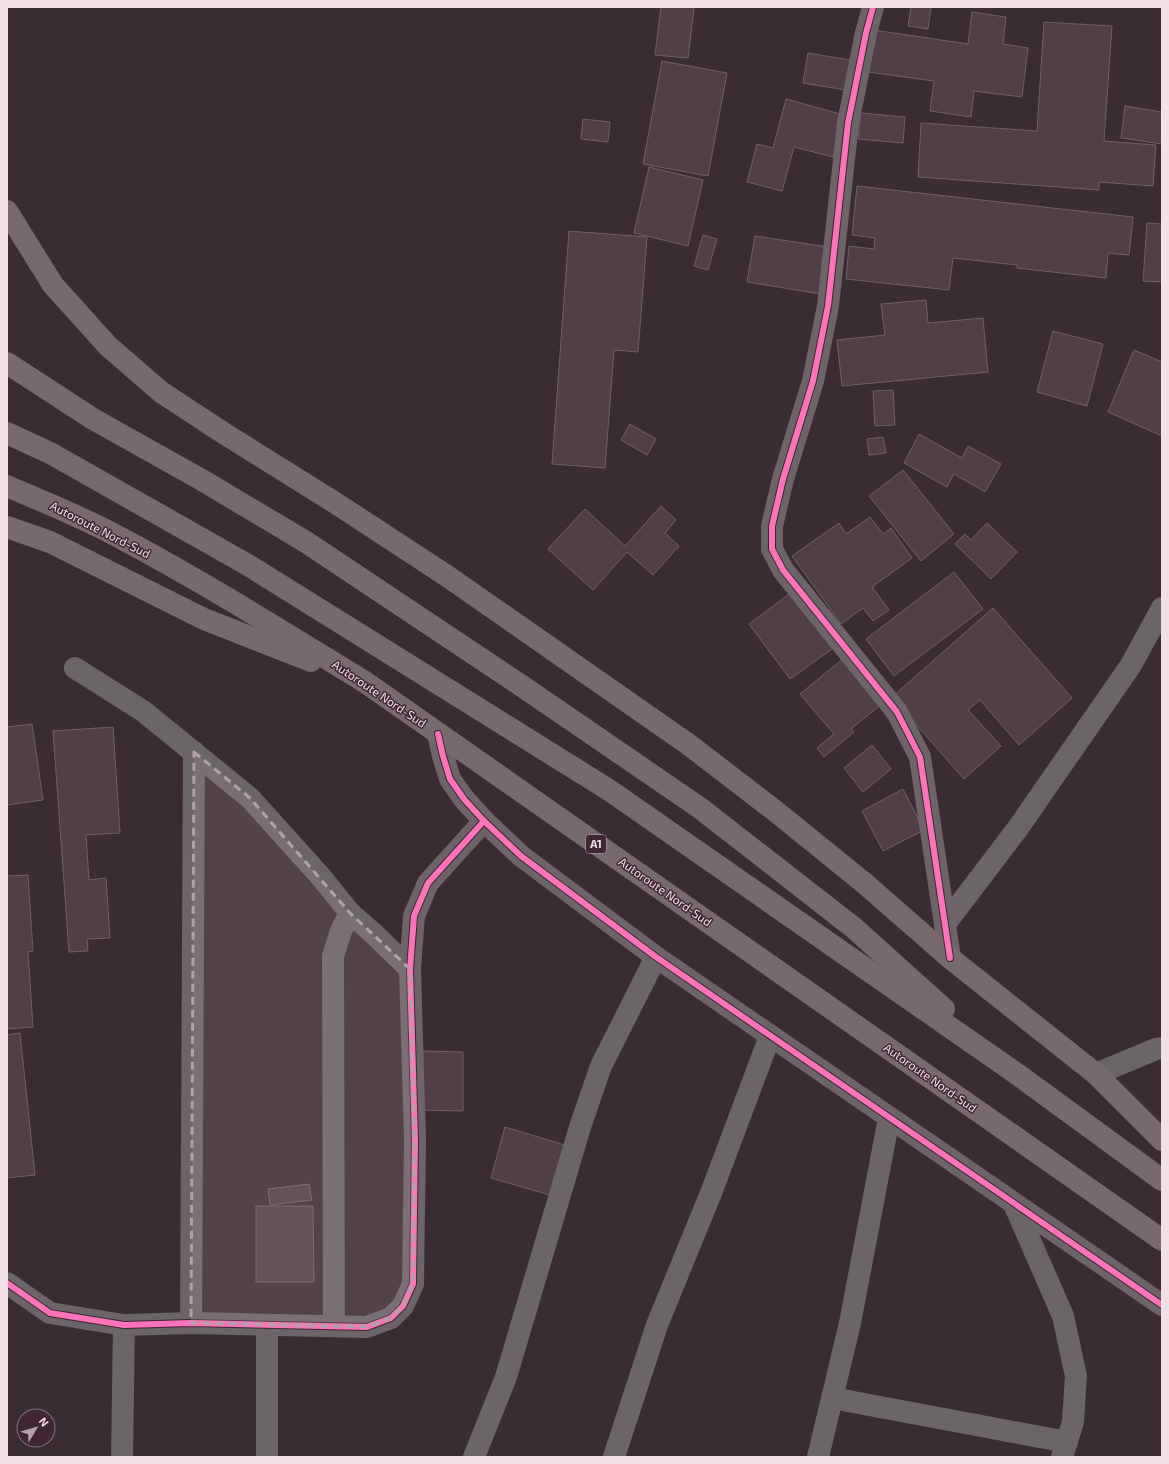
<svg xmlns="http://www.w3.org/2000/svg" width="1169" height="1464" viewBox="0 0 1169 1464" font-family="'Exo 2',sans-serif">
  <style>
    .building { fill: #513f48; stroke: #6d6066 }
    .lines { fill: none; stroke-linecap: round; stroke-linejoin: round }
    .street { stroke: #6b6468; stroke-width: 22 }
    .highway { stroke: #766a6f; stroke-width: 22 }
    .cycleway-casing { stroke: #402634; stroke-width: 8 }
    .cycleway { stroke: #fb73b8; stroke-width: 6 }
    .marked { fill: #b2a1a9; fill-opacity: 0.2; stroke: #b2a1a9; stroke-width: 3; stroke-dasharray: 8 5; stroke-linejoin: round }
    .labels { text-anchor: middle; stroke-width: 3; stroke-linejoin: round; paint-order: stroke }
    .shield { fill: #402634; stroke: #bda8b3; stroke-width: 1 }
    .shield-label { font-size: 11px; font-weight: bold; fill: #f2e0e9 }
    .street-label { font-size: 12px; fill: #f2e0e9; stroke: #402634 }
  </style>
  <rect width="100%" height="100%" fill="#3a2c33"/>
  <g class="building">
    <polygon points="661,7 694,7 688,58 655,55"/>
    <polygon points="909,7 931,7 928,29 908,26 911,7"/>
    <polygon points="972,12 1006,17 1003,44 1028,48 1022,97 974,91 971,117 930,111 934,81 868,72 874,30 968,44"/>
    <polygon points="1044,22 1112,26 1104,141 1156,145 1153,186 1099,182 1099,190 918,177 921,123 1037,131"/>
    <polygon points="808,53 850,60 846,90 803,83"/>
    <polygon points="662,61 727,73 708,176 643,164"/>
    <polygon points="786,99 844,115 833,157 794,147 782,191 747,182 757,144 773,148"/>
    <polygon points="1125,106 1162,112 1162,144 1121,138"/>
    <polygon points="861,113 905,117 903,143 858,139"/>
    <polygon points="583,119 610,122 608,142 581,139"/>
    <polygon points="649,167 703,180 688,246 634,233"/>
    <polygon points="857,186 1133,217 1129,255 1108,253 1106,278 1017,268 1017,265 953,258 949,290 846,279 849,246 874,249 875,238 852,235"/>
    <polygon points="1147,223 1162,224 1162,282 1143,281"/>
    <polygon points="569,231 647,237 638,352 614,350 605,468 552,464"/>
    <polygon points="703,235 717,239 708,270 694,266"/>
    <polygon points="755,236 828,247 821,294 747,282"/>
    <polygon points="926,300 928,323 983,318 988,372 842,386 837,340 885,335 881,304"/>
    <polygon points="1053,331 1103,344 1087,406 1037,392"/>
    <polygon points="1134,350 1162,362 1162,436 1108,412"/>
    <polygon points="893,390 895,425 875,426 873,391"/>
    <polygon points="630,424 656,439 647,455 621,440"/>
    <polygon points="919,434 962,458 968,446 1001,464 985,492 954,474 947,487 904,463"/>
    <polygon points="883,437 886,453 869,455 867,439"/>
    <polygon points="903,470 954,534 921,561 869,496"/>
    <polygon points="661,506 676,520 665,533 679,546 653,575 627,552 593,590 548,549 585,509 625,546"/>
    <polygon points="870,517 883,534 891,528 912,558 872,587 889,610 873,621 863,608 841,624 792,556 839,523 846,534"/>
    <polygon points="987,523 1017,552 991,579 955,544 965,534 971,540"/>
    <polygon points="954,572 983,609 894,676 866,639"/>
    <polygon points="793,591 835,647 790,679 749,624"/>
    <polygon points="993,608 1072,698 1019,745 980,700 968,710 1001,746 964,779 892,697"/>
    <polygon points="850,653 888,699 851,729 854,732 824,757 817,748 834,734 800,694"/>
    <polygon points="32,724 43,800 7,805 7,727"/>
    <polygon points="113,727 120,833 86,835 89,880 106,878 110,938 87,939 88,951 69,952 53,731"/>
    <polygon points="872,745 891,769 863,792 844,768"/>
    <polygon points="903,789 924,830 883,851 862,811"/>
    <polygon points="28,875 33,951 28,952 33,1027 7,1029 7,876"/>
    <polygon points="20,1033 35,1175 7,1178 7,1035"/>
    <polygon points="423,1051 463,1052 463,1111 422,1110"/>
    <polygon points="505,1127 568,1146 553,1196 491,1178"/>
    <polygon points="309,1184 312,1200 270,1205 268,1189"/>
    <polygon points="256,1206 313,1206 314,1282 256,1282"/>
  </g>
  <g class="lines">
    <g class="street">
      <polyline points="873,7 866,33 848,123 828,306 813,381 783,479 772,526 772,549 783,570 897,712 920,757 950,958"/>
      <polyline points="75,668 143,711 250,798 322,878 350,913 373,933 410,969"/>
      <polyline points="438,734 443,756 450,779 464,799 484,821 521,856 656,957 1162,1305"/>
      <polyline points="945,924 1018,828 1131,665 1162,608"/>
      <polyline points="1096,1074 1156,1049 1162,1048"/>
      <polyline points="1014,1204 1063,1316 1076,1376 1073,1422 1062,1457"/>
      <polyline points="7,1283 50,1313 124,1325 191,1323 367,1327 391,1318 403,1306 413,1284 415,1140 410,969 414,916 428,883 484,821"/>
      <polyline points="191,1323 194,752"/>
      <polyline points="267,1325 267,1457"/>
      <polyline points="334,1326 333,956 341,931 350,913"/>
      <polyline points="832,1398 1067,1442"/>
      <polyline points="122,1457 124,1325"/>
      <polyline points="474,1457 506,1377 580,1127 601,1066 656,957"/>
      <polyline points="614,1457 657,1325 711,1193 770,1036"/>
      <polyline points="818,1457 850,1323 889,1118"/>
    </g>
    <g class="highway">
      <polyline points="7,211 53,285 108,346 161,392 225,434 334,502 447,576 688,744 774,810 863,882 950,958 1096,1074 1162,1140"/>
      <polyline points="7,363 93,419 202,480 306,542 519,684 700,808 854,928 944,1009"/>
      <polyline points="7,433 52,454 248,565 609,790 1017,1074 1162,1180"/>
      <path d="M7 486C44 502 82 517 117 536 202 581 283 632 365 682L1162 1240"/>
      <polyline points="7,527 50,542 204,619 311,661"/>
    </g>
    <defs>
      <g id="cycleway">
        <polyline points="873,7 866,33 848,123 828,306 813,381 783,479 772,526 772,549 783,570 897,712 920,757 950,958"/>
        <polyline points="438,734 443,756 450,779 464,799 484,821 521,856 656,957 1162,1305"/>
        <polyline points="7,1283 50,1313 124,1325 191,1323 367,1327 391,1318 403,1306 413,1284 415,1140 410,969 414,916 428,883 484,821"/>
      </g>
    </defs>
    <use href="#cycleway" class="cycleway-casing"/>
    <use href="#cycleway" class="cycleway"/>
  </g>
  <path class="marked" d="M194 752 250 798 350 913 410 969 415 1140 413 1284 403 1306 391 1318 367 1327 191 1323Z"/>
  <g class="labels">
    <rect class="shield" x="586" y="835" width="20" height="18" rx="3"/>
    <g class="shield-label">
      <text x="596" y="848">A1</text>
    </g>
    <g class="street-label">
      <text transform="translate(100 530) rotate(27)" y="4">Autoroute Nord-Sud</text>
      <text transform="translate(379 694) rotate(34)" y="4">Autoroute Nord-Sud</text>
      <text transform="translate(665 892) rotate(35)" y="4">Autoroute Nord-Sud</text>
      <text transform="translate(930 1078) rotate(35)" y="4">Autoroute Nord-Sud</text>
    </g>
  </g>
  <rect width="1169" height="1464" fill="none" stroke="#f2e0e9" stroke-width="16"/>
  <g transform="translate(36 1428) rotate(52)"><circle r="19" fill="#402634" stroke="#87707c"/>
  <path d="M0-3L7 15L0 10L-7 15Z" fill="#b2a1a9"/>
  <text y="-6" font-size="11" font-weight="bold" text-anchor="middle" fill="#f2e0e9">N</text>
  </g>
</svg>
